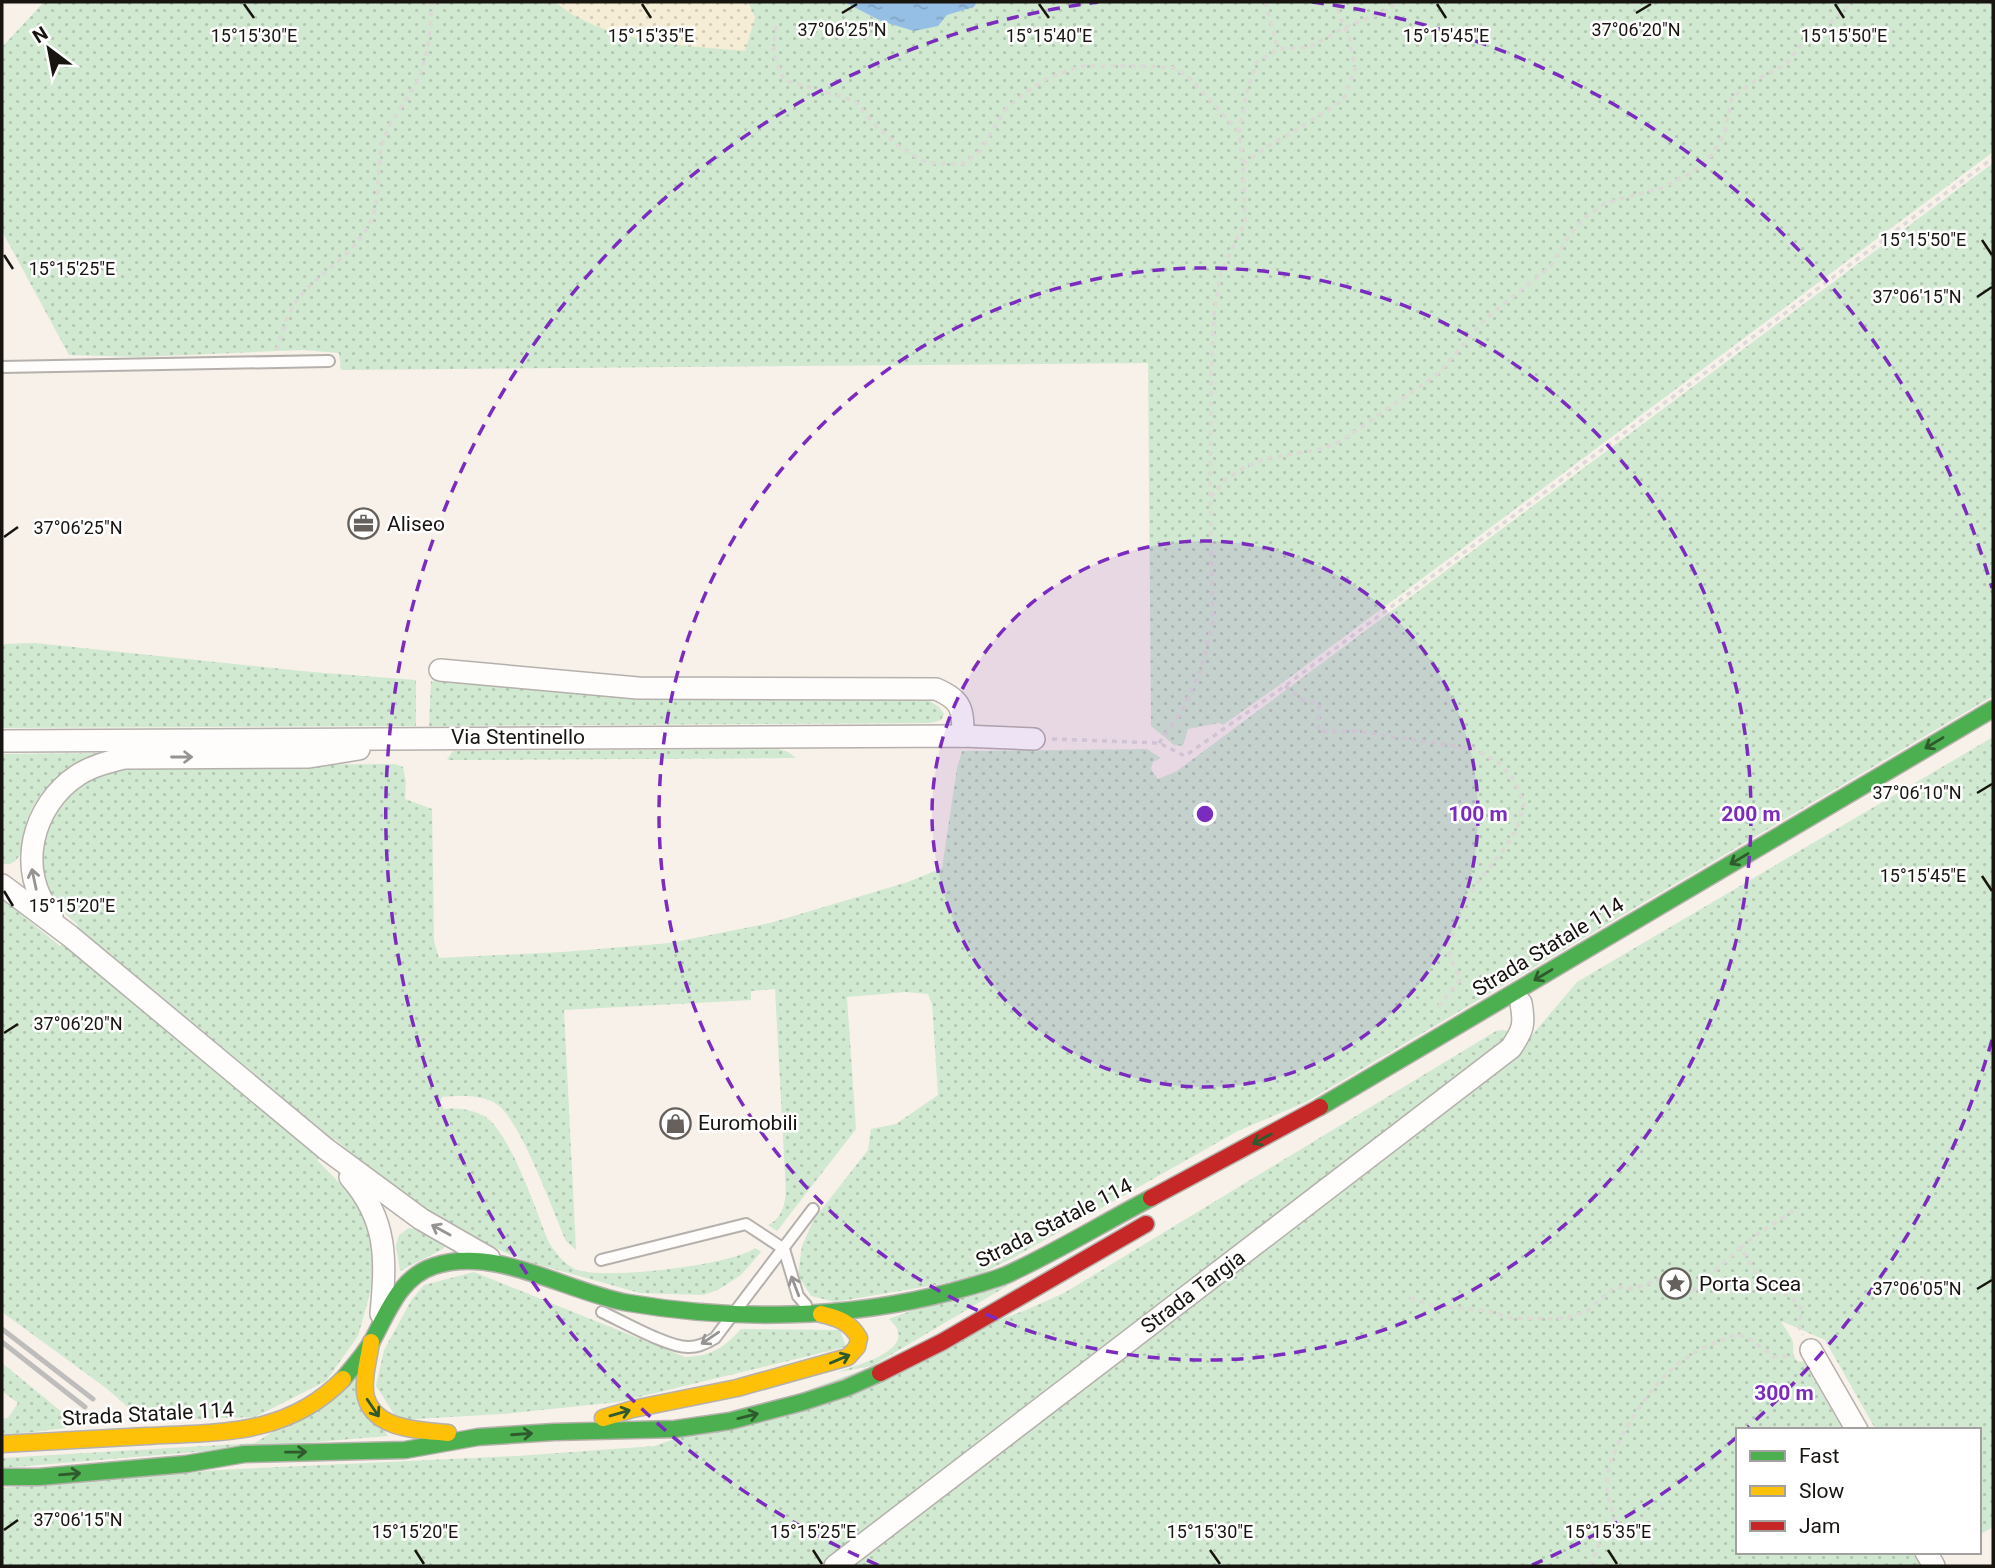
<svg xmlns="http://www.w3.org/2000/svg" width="1995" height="1568" viewBox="0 0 1995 1568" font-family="Roboto,sans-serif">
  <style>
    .grass { fill: url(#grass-dots) }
    .sand { fill: url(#sand-dots) }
    .water { fill: url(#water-ripples) }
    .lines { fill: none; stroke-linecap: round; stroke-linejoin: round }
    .lane-casing { stroke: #b5b0ab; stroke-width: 14 }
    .street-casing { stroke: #b5b0ab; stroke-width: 24 }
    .fast-casing { stroke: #b5b0ab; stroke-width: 19 }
    .slow-casing { stroke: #b5b0ab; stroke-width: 19 }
    .jam-casing { stroke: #b5b0ab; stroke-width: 19 }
    .path { stroke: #dcd9d7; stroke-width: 3.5; stroke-dasharray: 5 5; stroke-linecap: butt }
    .lane { stroke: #fefdfc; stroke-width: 10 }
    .street { stroke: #fefdfc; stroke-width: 21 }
    .fast { stroke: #4caf50; stroke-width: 16 }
    .slow { stroke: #ffc107; stroke-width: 16 }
    .jam { stroke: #c62828; stroke-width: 16 }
    .rail { stroke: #bfbdbc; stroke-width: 5 }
    .oneway { stroke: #2f5a2d }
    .oneway2 { stroke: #969492 }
    .ticks { fill: none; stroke: #181410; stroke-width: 2.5 }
    .ring { fill: none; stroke: #7b2cbf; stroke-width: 3.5; stroke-dasharray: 12 9 }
    .labels { text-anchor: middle; stroke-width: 5; stroke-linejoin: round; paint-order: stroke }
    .poi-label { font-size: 21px; fill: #181410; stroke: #fff; text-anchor: start }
    .street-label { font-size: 21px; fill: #181410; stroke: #fff }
    .ticks-label { font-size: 18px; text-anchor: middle; fill: #181410; stroke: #fff; stroke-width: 5; stroke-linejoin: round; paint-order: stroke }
    .centre { fill: #7b2cbf; stroke: #fff; stroke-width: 3.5 }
    .ring-label { font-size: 21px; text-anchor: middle; font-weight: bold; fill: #7b2cbf; stroke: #fff; stroke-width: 5; stroke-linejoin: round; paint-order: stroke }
  </style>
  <defs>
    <pattern id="grass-dots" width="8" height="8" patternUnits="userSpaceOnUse" patternTransform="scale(1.75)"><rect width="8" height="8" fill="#d0e9d0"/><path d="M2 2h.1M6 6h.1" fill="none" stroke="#b2c7b2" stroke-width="1.8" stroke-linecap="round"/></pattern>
    <pattern id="sand-dots" width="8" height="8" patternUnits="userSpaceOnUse" patternTransform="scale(1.75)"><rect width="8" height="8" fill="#f5edd5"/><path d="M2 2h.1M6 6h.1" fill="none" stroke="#d1cab6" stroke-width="1.8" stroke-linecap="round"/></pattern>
    <pattern id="water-ripples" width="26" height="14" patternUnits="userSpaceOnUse" patternTransform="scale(1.75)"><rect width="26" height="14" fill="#96bfe5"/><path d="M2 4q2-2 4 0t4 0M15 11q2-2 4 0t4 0" fill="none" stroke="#81a3c3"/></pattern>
  </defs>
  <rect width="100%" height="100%" fill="#f7f1ea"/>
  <g class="grass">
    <polygon points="44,2 555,2 577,17 755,18 748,2 844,2 881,21 947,15 974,7 977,2 1993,2 1993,152 1281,684 1223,725 1219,723 1188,729 1183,746 1174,745 1151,726 1148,363 341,370 339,353 302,350 138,357 69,355 2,231 2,47"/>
    <path d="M1993 163V696L1306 1102 1238 1131 1013 1258 970 1279 835 1302 811 1296 798 1275 802 1246 814 1219 868 1150 871 1129 896 1124 938 1095 932 1004 928 994 906 992 847 997 856 1129 777 1231 768 1225C782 1218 784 1207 786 1193L775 989 751 991V1000L564 1010 576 1250 566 1241C553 1212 520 1117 495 1103 477 1094 461 1096 442 1097L440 1103 444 1109C457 1107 475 1110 486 1117 512 1137 536 1211 549 1243 556 1253 564 1264 575 1269 601 1281 733 1265 755 1248L761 1252 741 1275 718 1290 703 1295 640 1293 525 1261 491 1246 420 1208 372 1172 335 1139 317 1160 353 1197 364 1213 368 1230 372 1246V1286L358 1336 326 1381 255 1417 144 1421 106 1388 2 1312V899L60 946 78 925 57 906 52 896 42 869 41 842 59 803 91 778 126 766 395 764 403 767 406 782 405 799 432 809 434 941 439 958 563 952 670 943 770 923 908 882 942 868 957 768 962 751 1147 749 1161 758 1153 762 1151 769 1158 779 1177 771Z"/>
    <polygon points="35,643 312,672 416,680 416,726 2,728 2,644"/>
    <polygon points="431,681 637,694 930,701 939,707 944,714 941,720 930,723 429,726"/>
    <path d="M1993 737V1527L1979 1535V1430H1876L1825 1340 1781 1321C1784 1327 1792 1337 1793 1343 1794 1353 1791 1351 1797 1361L1804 1362 1843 1430H1738V1552H1913L1920 1566H845L1516 1054 1577 982Z"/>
    <polygon points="778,749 788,752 796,758 447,760 453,751"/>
    <path d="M102 753C67 766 35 789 25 827 23 837 24 851 17 859 13 864 8 864 2 864V754Z"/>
    <polygon points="1502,1030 1508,1031 1512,1036 1499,1051 823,1566 2,1566 2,1488 219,1470 517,1456 655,1446 1026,1310 1064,1293 1496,1031"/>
    <polygon points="409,1228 421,1230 447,1244 443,1249 400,1271 396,1245 399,1235"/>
    <path d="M1056 1257 872 1366 838 1372C857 1365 923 1349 889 1319Z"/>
    <path d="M474 1272 685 1357C711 1356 724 1348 741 1329L840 1330 846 1347 618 1402 502 1414 398 1420 376 1386 384 1350 412 1299 424 1285Z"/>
    <polygon points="2,1363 73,1421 73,1427 2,1436 2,1419 8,1418 18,1403 2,1391"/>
    <polygon points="354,1380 388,1436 2,1468 2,1458 255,1443"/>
  </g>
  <path class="sand" d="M555 2H748L755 18 745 51C690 46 627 44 577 17 569 13 562 7 555 2Z"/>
  <polygon class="water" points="844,2 977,2 974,7 947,15 938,26 914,31 881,21"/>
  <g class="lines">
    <defs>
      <g id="lane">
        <polyline points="2,367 329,361"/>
        <polyline points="601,1260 746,1224 784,1249 798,1296 806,1305"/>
        <path d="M602 1312C622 1321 669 1348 689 1347 699 1347 707 1343 715 1338L813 1209"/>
      </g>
      <g id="street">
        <path d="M440 670 638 688 936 689C962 700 963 709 963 736"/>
        <polyline points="2,741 963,736 1034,739"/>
        <polyline points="2,885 70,936 326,1149 421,1219 489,1258"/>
        <path d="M52 915C15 871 32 805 78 775 92 766 108 762 124 758L309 757 359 749"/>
        <path d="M350 1177C388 1220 386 1260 381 1314"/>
        <polyline points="1811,1350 1857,1430"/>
        <polyline points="1926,1552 1934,1566"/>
        <path d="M835 1566 1511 1048C1523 1030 1525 1025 1521 1003"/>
      </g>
      <g id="fast">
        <polyline points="1320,1107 1993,709"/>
        <path d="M343 1379C353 1367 364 1355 372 1341 388 1312 400 1277 434 1266 497 1245 568 1293 629 1303 734 1321 847 1319 950 1292 968 1287 988 1282 1006 1275 1055 1253 1103 1223 1151 1198"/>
        <polyline points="2,1477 39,1477 186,1464 245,1454 405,1450 478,1437 554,1432 675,1429 730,1421 803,1402 846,1388 880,1373"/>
      </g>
      <g id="slow">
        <path d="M371 1342C369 1358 363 1376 365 1392 370 1430 419 1430 448 1433"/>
        <path d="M603 1418 633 1409 737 1388 848 1357 857 1347 859 1338C850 1322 838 1318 821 1314"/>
        <path d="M2 1444C50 1441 99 1439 147 1436 221 1432 287 1436 343 1379"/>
      </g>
      <g id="jam">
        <polyline points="1151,1198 1320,1107"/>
        <polyline points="880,1373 942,1342 1146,1224"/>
      </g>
    </defs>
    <use href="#lane" class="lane-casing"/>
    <use href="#street" class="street-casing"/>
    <use href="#fast" class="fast-casing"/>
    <use href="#slow" class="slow-casing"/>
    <use href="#jam" class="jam-casing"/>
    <g class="path">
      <polyline points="1265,2 1278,49"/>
      <polyline points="776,26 773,53 784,80 855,101 875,125 902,149 928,163 962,164 980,151 1005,110 1026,92 1048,78 1081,66 1142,66 1175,68 1190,79 1239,132"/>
      <polyline points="1243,164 1269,145 1290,134 1343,100 1355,70 1349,37 1334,2"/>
      <path d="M277 350C282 334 287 314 297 300 317 274 350 258 367 228 383 201 375 173 382 145 388 121 404 105 415 85 429 59 430 30 432 2"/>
      <polyline points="1211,497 1225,480 1242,469 1264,459 1321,449 1341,441 1439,373 1486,318 1550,267 1570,234 1584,218 1605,203 1661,188 1691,173 1711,156 1724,134 1732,97 1756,80 1786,64 1800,46 1819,33 1853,2"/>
      <polyline points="1285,686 1303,700 1319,704 1318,731 1356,731 1474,749 1499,763 1514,780 1524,804 1517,829 1502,852 1477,883 1460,913 1447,948 1460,980 1438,1007"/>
      <polyline points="1052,739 1159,743 1185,756 1285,686 1993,158"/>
      <polyline points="1159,743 1181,713 1201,669 1213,621 1210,498 1211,379 1214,313 1221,271 1245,223 1243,164 1239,132 1247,91 1257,62 1278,49 1309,47 1344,28 1390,9 1395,2"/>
      <polyline points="1740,1248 1752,1238 1799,1207"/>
      <path d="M1410 1298 1430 1305 1487 1311 1512 1318 1553 1319 1570 1317 1587 1311 1612 1289 1621 1287 1633 1289 1663 1278 1681 1289 1693 1291 1740 1248C1750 1260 1757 1280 1769 1289 1784 1299 1786 1288 1801 1308L1800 1329 1803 1335"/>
      <path d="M1590 1566 1599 1545 1614 1519C1613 1508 1607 1498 1607 1487 1604 1452 1649 1388 1675 1366 1693 1351 1717 1341 1738 1334L1750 1339 1774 1357 1794 1356"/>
    </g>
    <use href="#lane" class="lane"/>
    <use href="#street" class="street"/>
    <use href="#fast" class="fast"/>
    <use href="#slow" class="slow"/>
    <use href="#jam" class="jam"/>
    <g class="rail">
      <polyline points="2,1329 93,1399"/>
      <polyline points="2,1342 85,1407"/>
    </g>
  </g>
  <defs><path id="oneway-shaft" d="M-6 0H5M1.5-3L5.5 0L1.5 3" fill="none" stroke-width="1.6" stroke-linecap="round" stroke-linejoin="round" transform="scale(1.75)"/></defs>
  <g class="oneway">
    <use href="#oneway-shaft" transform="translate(1934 743) rotate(149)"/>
    <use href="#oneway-shaft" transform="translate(1739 859) rotate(149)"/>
    <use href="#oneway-shaft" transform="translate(1543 975) rotate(149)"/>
    <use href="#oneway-shaft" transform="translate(1262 1139) rotate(152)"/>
    <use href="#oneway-shaft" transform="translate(840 1359) rotate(-23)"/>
    <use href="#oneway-shaft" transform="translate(373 1408) rotate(56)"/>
    <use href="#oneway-shaft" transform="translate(620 1413) rotate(-16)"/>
    <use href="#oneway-shaft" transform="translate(748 1416) rotate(-14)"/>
    <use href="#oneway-shaft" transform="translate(522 1434) rotate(-4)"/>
    <use href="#oneway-shaft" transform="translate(296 1452) rotate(-1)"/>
    <use href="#oneway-shaft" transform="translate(70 1474) rotate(-5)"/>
  </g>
  <g class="oneway2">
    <use href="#oneway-shaft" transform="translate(182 757)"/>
    <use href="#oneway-shaft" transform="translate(34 879) rotate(-102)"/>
    <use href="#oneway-shaft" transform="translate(441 1230) rotate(-151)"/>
    <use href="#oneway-shaft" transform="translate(795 1286) rotate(-111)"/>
    <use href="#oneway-shaft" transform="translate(710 1338) rotate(146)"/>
  </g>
  <path class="ticks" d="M244 4 254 18M642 4 651 18M1039 4 1049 18M1437 4 1446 18M1835 4 1844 18M842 13 857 4M1636 13 1651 4M1982 240 1992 255M4 255 13 269M1977 297 1992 287M4 537 18 527M1977 793 1992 784M1982 876 1992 891M4 891 13 906M4 1033 18 1024M1977 1289 1992 1280M4 1530 18 1520M415 1550 424 1564M813 1550 822 1564M1210 1550 1220 1564M1608 1550 1617 1564"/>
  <circle cx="1205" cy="814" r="273" fill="#7b2cbf" fill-opacity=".12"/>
  <g class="ring">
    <circle cx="1205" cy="814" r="273"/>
    <circle cx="1205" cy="814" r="546"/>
    <path d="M1992 1040A819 819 0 0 1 1748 1427M1737 1437A819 819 0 0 1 1532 1565M878 1565A819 819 0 0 1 1098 2M1312 2A819 819 0 0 1 1992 588"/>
  </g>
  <defs>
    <symbol id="office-ring" viewBox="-11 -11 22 22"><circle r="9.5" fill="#fff" stroke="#66615c" stroke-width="1.5"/><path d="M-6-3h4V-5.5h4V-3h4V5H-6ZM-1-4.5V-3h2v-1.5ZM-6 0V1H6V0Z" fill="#66615c"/></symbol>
    <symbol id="shop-ring" viewBox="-11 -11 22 22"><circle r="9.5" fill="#fff" stroke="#66615c" stroke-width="1.5"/><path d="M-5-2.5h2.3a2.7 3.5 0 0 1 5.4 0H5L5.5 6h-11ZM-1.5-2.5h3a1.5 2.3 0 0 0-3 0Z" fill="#66615c"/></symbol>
    <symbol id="sight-ring" viewBox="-11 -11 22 22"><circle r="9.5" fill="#fff" stroke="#66615c" stroke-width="1.5"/><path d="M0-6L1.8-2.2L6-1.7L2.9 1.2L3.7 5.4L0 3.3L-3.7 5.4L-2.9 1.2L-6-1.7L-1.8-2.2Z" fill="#66615c"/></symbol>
  </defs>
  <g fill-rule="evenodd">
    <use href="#office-ring" x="346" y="506" width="35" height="35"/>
    <use href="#shop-ring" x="658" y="1106" width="35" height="35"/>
    <use href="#sight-ring" x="1658" y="1266" width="35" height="35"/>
  </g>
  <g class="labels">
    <g class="poi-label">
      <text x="387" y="531">Aliseo</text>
      <text x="698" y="1130">Euromobili</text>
      <text x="1699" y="1291">Porta Scea</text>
    </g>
    <g class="street-label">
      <text x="518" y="744">Via Stentinello</text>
      <text transform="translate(1548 947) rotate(-31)" y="7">Strada Statale 114</text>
      <text transform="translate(1054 1223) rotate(-27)" y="7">Strada Statale 114</text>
      <text transform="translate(1193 1292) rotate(-37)" y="7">Strada Targia</text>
      <text transform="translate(148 1414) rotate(-3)" y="7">Strada Statale 114</text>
    </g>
  </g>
  <g class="ticks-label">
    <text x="842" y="36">37°06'25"N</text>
    <text x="1636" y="36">37°06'20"N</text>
    <text x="254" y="42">15°15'30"E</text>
    <text x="651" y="42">15°15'35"E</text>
    <text x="1049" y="42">15°15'40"E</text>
    <text x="1844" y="42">15°15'50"E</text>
    <text x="1446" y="42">15°15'45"E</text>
    <text x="1923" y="246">15°15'50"E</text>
    <text x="72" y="275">15°15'25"E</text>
    <text x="1917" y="303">37°06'15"N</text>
    <text x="78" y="534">37°06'25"N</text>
    <text x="1917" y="799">37°06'10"N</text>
    <text x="1923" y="882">15°15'45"E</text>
    <text x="72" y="912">15°15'20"E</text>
    <text x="78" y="1030">37°06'20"N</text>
    <text x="1917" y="1295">37°06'05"N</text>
    <text x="78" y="1526">37°06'15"N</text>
    <text x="415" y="1538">15°15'20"E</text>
    <text x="813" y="1538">15°15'25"E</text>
    <text x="1210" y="1538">15°15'30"E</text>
    <text x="1608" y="1538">15°15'35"E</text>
  </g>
  <circle cx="1205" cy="814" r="10" class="centre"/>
  <g class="ring-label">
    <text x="1478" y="821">100 m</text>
    <text x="1751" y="821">200 m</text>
    <text x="1784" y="1400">300 m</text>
  </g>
  <rect width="1995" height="1568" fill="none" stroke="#181410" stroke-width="7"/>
  <rect x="1736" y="1428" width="245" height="126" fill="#ffffff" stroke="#a3a19f" stroke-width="2"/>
  <rect x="1750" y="1451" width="35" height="10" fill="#4caf50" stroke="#a3a19f" stroke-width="2"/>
  <text x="1799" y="1463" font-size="21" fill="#181410">Fast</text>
  <rect x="1750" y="1486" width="35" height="10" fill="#ffc107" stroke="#a3a19f" stroke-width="2"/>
  <text x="1799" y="1498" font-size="21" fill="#181410">Slow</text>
  <rect x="1750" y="1521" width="35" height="10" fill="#c62828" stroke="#a3a19f" stroke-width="2"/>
  <text x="1799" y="1533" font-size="21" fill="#181410">Jam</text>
  <g transform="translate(49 49) rotate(328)" stroke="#ffffff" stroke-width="5" paint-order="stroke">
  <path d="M0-5L12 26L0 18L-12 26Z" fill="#181410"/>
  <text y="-10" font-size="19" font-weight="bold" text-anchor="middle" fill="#181410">N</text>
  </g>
</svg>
